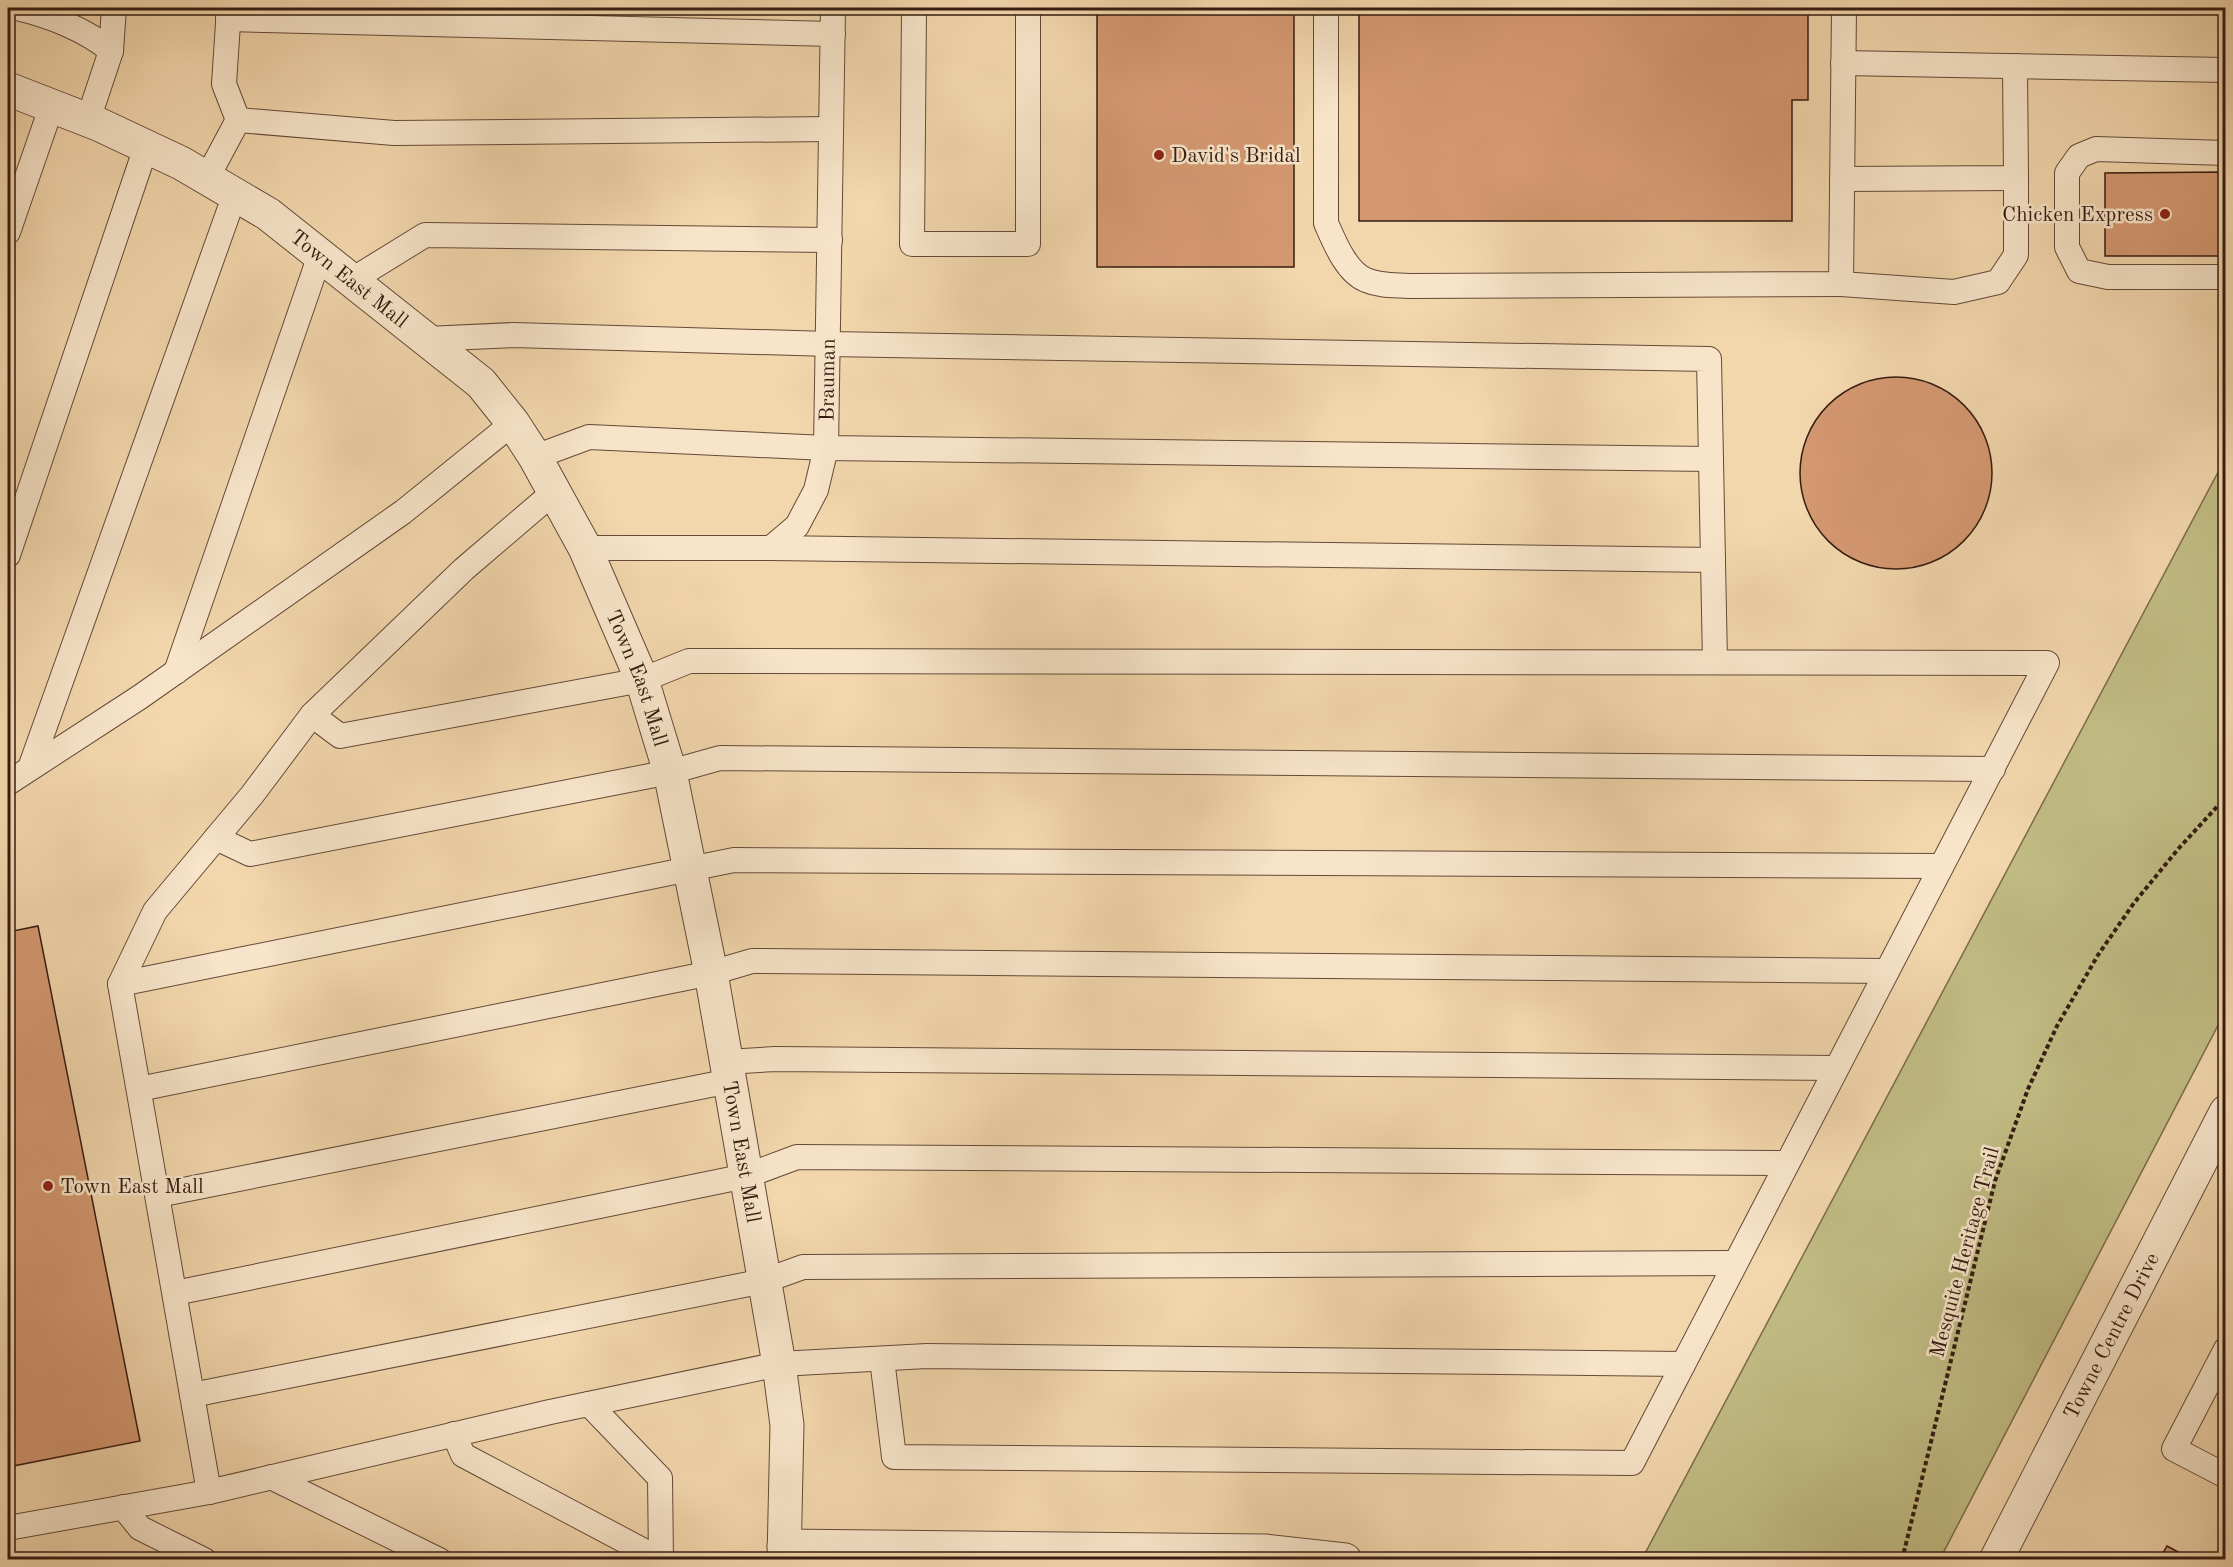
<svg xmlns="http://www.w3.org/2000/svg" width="2233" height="1567" viewBox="0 0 2233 1567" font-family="'Old Standard TT',serif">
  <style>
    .green { fill: #c1bc84; stroke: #7b6c4a; stroke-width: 1.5 }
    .building { fill: #d49871; stroke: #351c11; stroke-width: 1.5 }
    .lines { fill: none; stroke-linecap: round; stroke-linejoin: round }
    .service-casing { stroke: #644a38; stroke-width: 26 }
    .minor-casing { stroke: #644a38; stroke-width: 35 }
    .tertiary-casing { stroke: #644a38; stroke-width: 35 }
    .path { stroke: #351c11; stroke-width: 4; stroke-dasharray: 4.5 3; stroke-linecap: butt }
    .service { stroke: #f7e4c9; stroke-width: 24 }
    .minor { stroke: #f7e4c9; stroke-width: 33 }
    .tertiary { stroke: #f7e4c9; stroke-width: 33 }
    .poi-dot { fill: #8f2418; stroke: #f7e4c9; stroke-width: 2 }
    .labels { text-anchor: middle; stroke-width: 5; stroke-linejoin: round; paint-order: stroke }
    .poi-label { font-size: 21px; fill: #351c11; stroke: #f7e4c9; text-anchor: start }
    .street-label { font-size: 21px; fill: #351c11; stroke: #f7e4c9 }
  </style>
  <rect width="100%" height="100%" fill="#f2d6ac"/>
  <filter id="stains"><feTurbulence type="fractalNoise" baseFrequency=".00333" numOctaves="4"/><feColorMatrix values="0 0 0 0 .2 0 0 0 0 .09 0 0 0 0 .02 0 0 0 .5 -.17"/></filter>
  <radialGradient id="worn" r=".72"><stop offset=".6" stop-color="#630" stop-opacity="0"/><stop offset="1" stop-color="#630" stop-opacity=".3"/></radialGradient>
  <polygon class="green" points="2225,459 2225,1012 1940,1559 1642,1559"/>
  <g class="building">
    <rect x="1097" y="8" width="197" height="259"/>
    <polygon points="1359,8 1808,8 1808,100 1792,100 1792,221 1359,221"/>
    <polygon points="2226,172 2226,256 2105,256 2105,173"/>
    <circle cx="1896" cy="473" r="96"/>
    <polygon points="38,926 140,1441 8,1467 8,932"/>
    <polygon points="2167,1546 2193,1560 2159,1560"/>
  </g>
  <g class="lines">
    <defs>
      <g id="service">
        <path d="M17 8C48 15 87 30 111 51L88 120"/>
        <polyline points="229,8 224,84 238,120"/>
        <polyline points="914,8 912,244 1028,244 1028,8"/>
        <path d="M1326 8V223C1334 241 1346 272 1366 280 1380 286 1394 285 1409 286L1841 284 1844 8"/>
        <polyline points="228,19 833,34"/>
        <polyline points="111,51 114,8"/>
        <polyline points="1843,63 2226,70"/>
        <polyline points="2226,153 2096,149 2079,156 2067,173 2067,247 2079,271 2108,277 2226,277"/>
        <polyline points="207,178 238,120 394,133 831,129"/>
        <polyline points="1842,179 2016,178 2015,66"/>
        <polyline points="8,232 52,105"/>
        <polyline points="352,280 425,235 830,240"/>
        <polyline points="1841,284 1954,292 1998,282 2016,255 2016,178"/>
        <polyline points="426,339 513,335 829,344 1709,359 1715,662"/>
        <polyline points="535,457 589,437 826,448 1711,459"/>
        <path id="s1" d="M585 548H771L797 526 816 490 826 448 833 8"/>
        <polyline points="771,548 1713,560"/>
        <polyline points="8,555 146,147"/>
        <polyline points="176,672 320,255"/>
        <polyline points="312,715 340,736 642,680 689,661 2047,663 1632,1463 894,1457 882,1359"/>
        <polyline points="30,768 235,194"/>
        <polyline points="8,783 140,697 403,512 513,423"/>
        <polyline points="216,838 250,854 670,772 720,758 1993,769"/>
        <polyline points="120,984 734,860 1941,866"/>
        <polyline points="726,1062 775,1059 1836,1068"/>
        <polyline points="139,1089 711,973 752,961 1887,971"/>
        <polyline points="158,1195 730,1081"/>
        <polyline points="175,1293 746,1176 797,1157 1787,1163"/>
        <polyline points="2226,1349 2174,1449 2226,1476"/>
        <polyline points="192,1395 764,1281 803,1267 1735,1263"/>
        <polyline points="589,1404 660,1478 661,1560"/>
        <polyline points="454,1434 463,1455 661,1560"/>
        <polyline points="271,1477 439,1560"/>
        <polyline points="209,1492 120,984 155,911 252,795 312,715 464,569 554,492"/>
        <polyline points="123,1507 140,1528 204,1560"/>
        <polyline points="8,1528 209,1492 550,1412 779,1364 927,1356 1683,1364"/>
      </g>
      <g id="minor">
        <path id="s2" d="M8 89 98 124 181 163 268 214 481 383 513 423 535 457 585 548 642 680 670 772 711 973 779 1364 787 1425 784 1560"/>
        <polyline points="784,1546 1265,1551 1345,1560"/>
      </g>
      <g id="tertiary">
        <path id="s3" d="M1996 1560 2226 1112"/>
      </g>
    </defs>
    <use href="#service" class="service-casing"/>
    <use href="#minor" class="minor-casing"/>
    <use href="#tertiary" class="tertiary-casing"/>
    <polyline class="path" points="1902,1560 1995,1181 2028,1089 2057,1026 2098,955 2134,903 2179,848 2226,797"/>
    <use href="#service" class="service"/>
    <use href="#minor" class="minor"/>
    <use href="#tertiary" class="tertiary"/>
  </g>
  <g class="poi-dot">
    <circle cx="1159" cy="155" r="6"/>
    <circle cx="2165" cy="214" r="6"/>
    <circle cx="48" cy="1186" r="6"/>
  </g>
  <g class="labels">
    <g class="poi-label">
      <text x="1171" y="162">David's Bridal</text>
      <text x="2153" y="221" text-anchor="end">Chicken Express</text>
      <text x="60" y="1193">Town East Mall</text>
    </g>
    <g class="street-label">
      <text dy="7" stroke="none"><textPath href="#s2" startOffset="393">Town East Mall</textPath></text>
      <text dy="7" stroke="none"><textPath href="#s1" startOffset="372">Brauman</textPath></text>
      <text dy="7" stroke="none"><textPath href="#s2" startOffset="897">Town East Mall</textPath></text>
      <text dy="7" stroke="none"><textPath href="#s2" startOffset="1383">Town East Mall</textPath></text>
      <text transform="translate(1964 1252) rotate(-75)" y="7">Mesquite Heritage Trail</text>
      <text dy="7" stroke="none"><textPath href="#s3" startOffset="252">Towne Centre Drive</textPath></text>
    </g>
  </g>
  <rect width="2233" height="1567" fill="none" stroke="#f2d6ac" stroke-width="30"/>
  <rect x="9" y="9" width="2215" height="1549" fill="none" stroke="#351c11" stroke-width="3"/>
  <rect x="15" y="15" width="2203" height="1537" fill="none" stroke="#351c11" stroke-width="1.5"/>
  <rect width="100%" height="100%" filter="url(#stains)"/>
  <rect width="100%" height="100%" fill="url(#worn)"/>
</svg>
